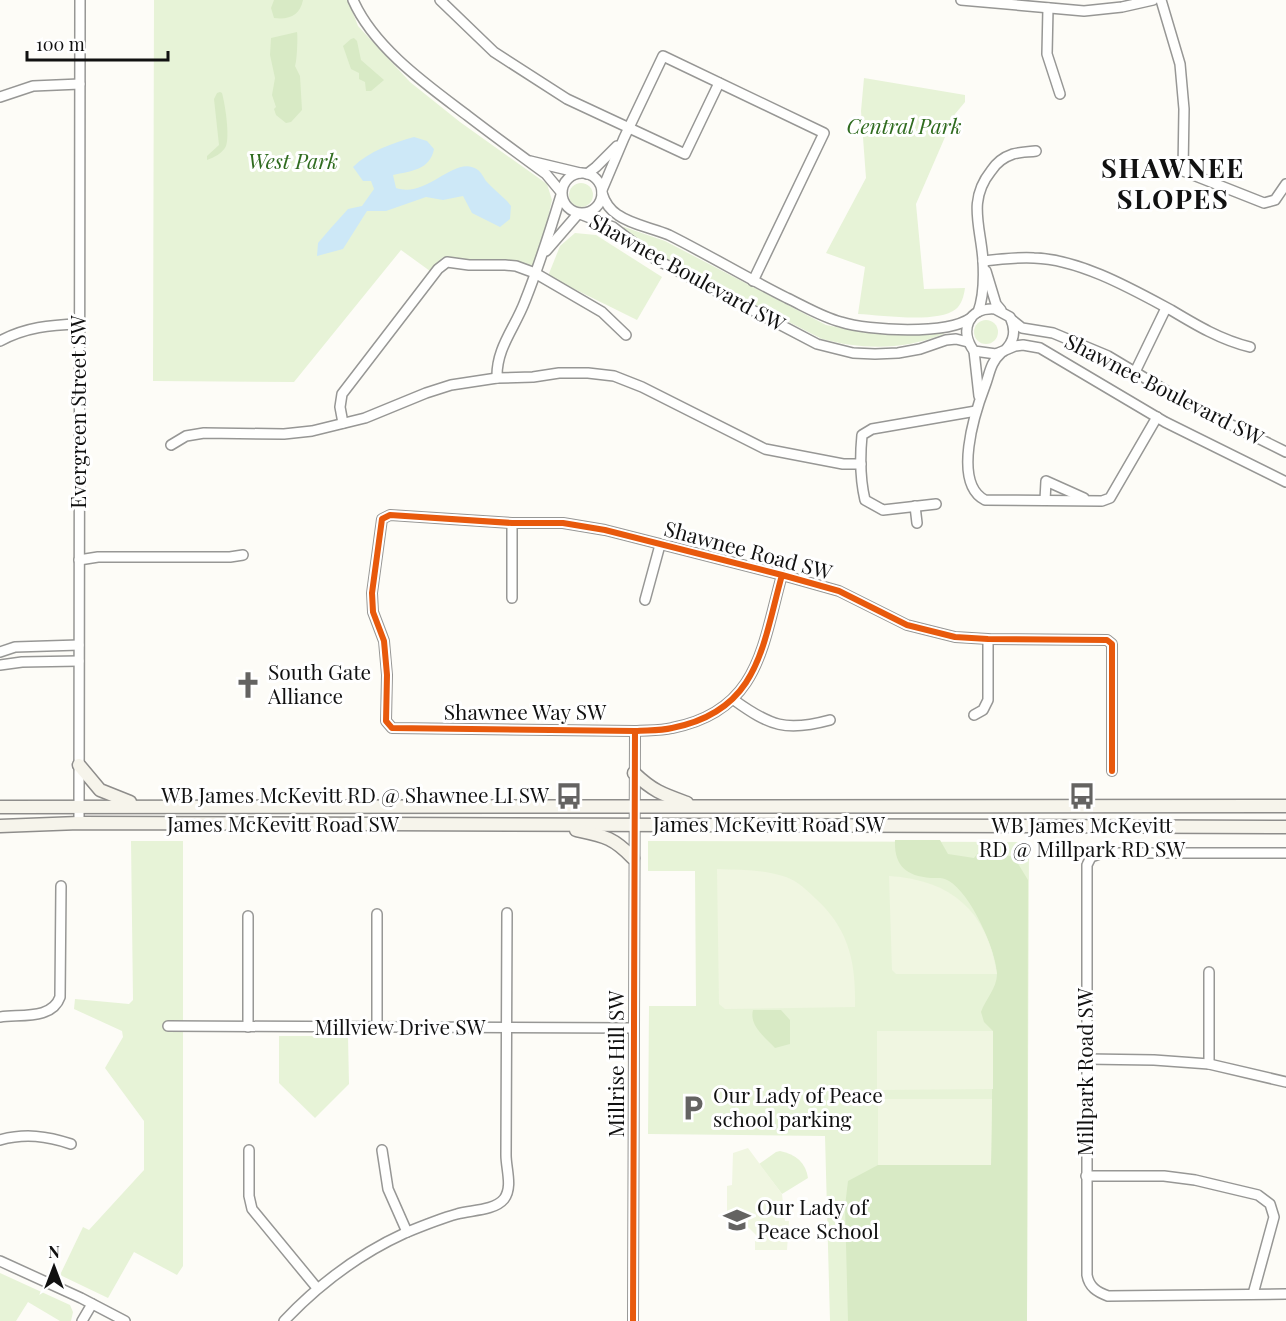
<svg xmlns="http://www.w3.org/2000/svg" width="1286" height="1321" viewBox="0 0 1286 1321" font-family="'Playfair Display',serif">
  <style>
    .green { fill: #e7f3d7 }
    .forest { fill: #d8eac5 }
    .pitch { fill: #f0f6e1 }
    .water { fill: #cde8f7 }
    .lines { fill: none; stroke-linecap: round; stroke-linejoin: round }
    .street-casing { stroke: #979795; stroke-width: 12 }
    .secondary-casing { stroke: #8e8d8b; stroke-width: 15 }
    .street { stroke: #fffffe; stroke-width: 9 }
    .secondary { stroke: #f6f4eb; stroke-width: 12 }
    .cycleway-casing { stroke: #fff; stroke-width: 10 }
    .cycleway { stroke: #e8590c; stroke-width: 6 }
    .labels { text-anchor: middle; stroke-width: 6; stroke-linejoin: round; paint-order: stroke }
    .park-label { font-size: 21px; font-style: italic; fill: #2f6b1f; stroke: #fff }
    .street-label { font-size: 21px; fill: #111; stroke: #fff }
    .poi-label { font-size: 21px; fill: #111; stroke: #fff; text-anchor: start }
    .district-label { font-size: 27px; font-weight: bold; letter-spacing: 1.5px; fill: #111; stroke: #fff }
  </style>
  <rect width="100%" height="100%" fill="#fdfcf7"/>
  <g class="green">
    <polygon points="154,0 348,0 358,26 410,82 460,122 547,184 552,200 536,270 443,257 430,271 401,250 294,382 153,381"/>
    <path d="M864 78 965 95V102L955 114 916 204 924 289 965 288C964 295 962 304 956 309 937 324 882 315 858 314L865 267 826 253 866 178 861 111Z"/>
    <circle cx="581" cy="195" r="12"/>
    <path d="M624 227 665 241 826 325 867 333 918 335 943 332 944 334C903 350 864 350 822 339L658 255 623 228Z"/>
    <polygon points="575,233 596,235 662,277 637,320 548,276 560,246"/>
    <circle cx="986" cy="332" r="12"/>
    <polygon points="131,841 183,841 183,1266 177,1275 134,1252 108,1298 60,1275 83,1227 89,1230 144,1170 144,1121 105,1068 123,1037 122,1031 74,1009 75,999 129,1004 133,1000"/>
    <polygon points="648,841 1029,842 1027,1321 830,1321 825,1136 648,1134 649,1006 696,1006 695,871 648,871"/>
    <polygon points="279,1036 348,1036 349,1084 315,1118 279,1083"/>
    <path d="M780 1151C796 1154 806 1163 808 1178L782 1194 759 1164 776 1152Z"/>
    <polygon points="0,1273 70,1305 73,1312 71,1321 60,1321 28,1302 16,1321 0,1321"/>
  </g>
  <g class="forest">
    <path d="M274 0H303C300 15 290 20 274 18L271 8Z"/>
    <path d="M297 32C298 36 297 62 295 66L300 76 302 110 291 122 286 123 276 115 274 109 276 107 272 95 275 78 270 55 271 38Z"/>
    <polygon points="354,38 357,41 361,60 384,80 371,91 366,91 365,82 359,79 359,73 351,69 343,46 351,39"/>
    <path d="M220 92 222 93C225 104 230 135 226 146 223 153 213 158 207 160V156L219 145 214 99 217 93Z"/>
    <path d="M895 840H940L948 854 974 858 981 849 1014 857 1028 880 1027 1321H848L845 1206 848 1181 878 1165H991L993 1031 984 1022 981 1012C985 1000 997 988 997 974 996 949 970 893 949 881 943 877 937 878 931 878 905 876 894 865 895 840Z"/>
    <path d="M753 1010H781L790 1020V1044L775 1048C765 1037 749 1026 753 1010Z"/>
  </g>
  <g class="pitch">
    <path d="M717 869C739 870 764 869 786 877 797 881 807 890 815 898 849 929 856 962 855 1007L725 1009 719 1004Z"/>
    <path d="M889 876C952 880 987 911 997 974H896L892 970Z"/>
    <polygon points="877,1031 993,1031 993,1089 877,1090"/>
    <polygon points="878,1099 992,1099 991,1165 878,1165"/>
    <polygon points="748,1148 782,1194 785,1221 789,1221 787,1250 755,1250 755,1241 760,1239 742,1221 742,1216 738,1216 736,1222 727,1223 727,1186 732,1185 733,1153"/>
  </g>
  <path class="water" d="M414 137 427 141 434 149C430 170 411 171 393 175L396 188C428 199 455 153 478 170 481 172 484 178 486 181 492 188 500 194 507 201L511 206 510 219 500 227 472 213 463 196 443 200 426 197 386 211H367L343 249 317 256 318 243 330 229 348 209 362 206 374 189 371 181H363L353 167C369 151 393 143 414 137Z"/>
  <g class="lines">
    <defs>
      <g id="street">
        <path d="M353 0C374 48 427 85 468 116 494 136 520 155 546 174L561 192"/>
        <polyline points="440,0 494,52 567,99 685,154 719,83"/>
        <polyline points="961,0 1084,11 1122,7 1153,0"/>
        <polyline points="1161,0 1180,64 1184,109 1183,171 1264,203 1275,200 1286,184"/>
        <polyline points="1048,8 1047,54 1060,94"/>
        <polyline points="0,97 33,86 80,84"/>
        <polyline points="530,161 580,173"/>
        <circle cx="582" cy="193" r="20"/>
        <polyline points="587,174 596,167 617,146"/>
        <polyline points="602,190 624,138 663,56 824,133 753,281"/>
        <path d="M602 193C605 203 610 210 618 215 632 225 653 228 669 235 709 255 747 278 787 298 804 306 822 317 841 322 869 331 947 335 971 318"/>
        <path d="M561 195C550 231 539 266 525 301 515 328 496 348 497 378L533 377 559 373H588L614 376 642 387 765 449 843 464H861"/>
        <polyline points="580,214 613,227 655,259 817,344 853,353 875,354 898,353 920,349 946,340 956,339 968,342"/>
        <polyline points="546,251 578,214"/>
        <path d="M983 261C1000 259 1017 257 1034 258 1079 259 1132 289 1171 310 1196 325 1221 340 1250 347"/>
        <polyline points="986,271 996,304 1001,310"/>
        <path d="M978 312C984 296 984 278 983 261 981 227 967 201 991 171 996 163 1004 157 1013 154 1020 152 1029 152 1036 151"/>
        <polyline points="1012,320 1022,328 1053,333 1108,356 1185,402 1286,452"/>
        <path d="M0 341C26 327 50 325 79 324"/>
        <polyline points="974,351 979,396"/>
        <path d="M1004 351C1015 341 1016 330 1010 317L995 309C968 307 959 331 974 351L996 354 1015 346 1023 345 1040 348 1165 422 1286 482"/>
        <path d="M1001 353C990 363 990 373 985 386 975 412 952 483 985 500L1102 501 1110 498 1157 417"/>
        <polyline points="1135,372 1166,308"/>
        <polyline points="343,423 340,407 342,394 438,269 447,262 469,265 505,265 516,266 535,273 602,312 626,335"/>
        <polyline points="171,445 186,436 204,433 284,434 312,431 365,418 426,393 451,385 497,378"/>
        <polyline points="1045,500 1046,481 1084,498"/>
        <path d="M936 504 883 510 865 500C860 479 860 456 862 435L872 429 976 411"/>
        <polyline points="915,506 917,523"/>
        <polyline points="79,560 98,557 230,557 243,555"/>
        <path d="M782 575C762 647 759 711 672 728 660 731 647 730 635 731L392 728 386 721 387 675 384 641 373 612 372 593 382 519 390 515 512 523H563L605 530 782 575 839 591 907 625 955 637 988 639 1107 640 1112 644V771"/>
        <polyline points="512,598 512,523"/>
        <polyline points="645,600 660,545"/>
        <polyline points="0,652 15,647 79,645"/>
        <polyline points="0,665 22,662 79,661"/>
        <path d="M734 700C770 726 786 732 830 720"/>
        <polyline points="974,715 983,710 988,700 988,639"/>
        <polyline points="79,823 80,0"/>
        <path d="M1286 853H1102L1091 857 1087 865V1275C1089 1287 1097 1292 1108 1296L1286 1294"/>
        <polyline points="248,916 248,1027"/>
        <polyline points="1209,972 1209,1064"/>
        <path d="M0 1017C20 1014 52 1020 60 997L61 886"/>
        <polyline points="168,1026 633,1028"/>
        <polyline points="377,1027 377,914"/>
        <polyline points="1086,1059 1154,1060 1209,1064 1286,1082"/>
        <path d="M0 1140C25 1133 47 1136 71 1144"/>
        <polyline points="249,1150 249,1196 252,1209 317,1288"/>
        <polyline points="382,1150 388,1189 407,1232"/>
        <polyline points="1086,1176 1164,1176 1195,1180 1258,1195 1270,1204 1274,1217 1253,1294"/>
        <polyline points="0,1261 81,1298 125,1321"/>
        <polyline points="82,1321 92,1304"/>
        <path d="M284 1321C319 1284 359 1254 405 1233 422 1226 439 1219 457 1214 470 1210 494 1211 504 1199 513 1187 506 1169 506 1155L507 913"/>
        <polyline points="633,1321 635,731"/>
      </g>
      <g id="secondary">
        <polyline points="79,765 100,790 130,802"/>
        <path d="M634 773C653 791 662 794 687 803"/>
        <polyline points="0,807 1286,806"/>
        <polyline points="0,826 79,823 1286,827"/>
        <path d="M576 830C604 836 613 837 633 858"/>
      </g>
    </defs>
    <use href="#street" class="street-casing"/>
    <use href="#secondary" class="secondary-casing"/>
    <use href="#street" class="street"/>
    <use href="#secondary" class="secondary"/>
    <defs>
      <g id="cycleway">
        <path d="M782 575C762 647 759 711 672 728 660 731 647 730 635 731L392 728 386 721 387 675 384 641 373 612 372 593 382 519 390 515 512 523H563L605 530 782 575 839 591 907 625 955 637 988 639 1107 640 1112 644V771"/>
        <polyline points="633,1321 635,731"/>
      </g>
    </defs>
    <use href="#cycleway" class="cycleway-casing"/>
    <use href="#cycleway" class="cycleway"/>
  </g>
  <defs>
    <symbol id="church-bare" viewBox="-9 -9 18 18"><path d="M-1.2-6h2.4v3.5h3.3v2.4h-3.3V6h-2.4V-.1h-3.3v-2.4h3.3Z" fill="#646362" stroke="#fff" stroke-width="2.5" paint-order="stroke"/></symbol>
    <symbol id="bus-bare" viewBox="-9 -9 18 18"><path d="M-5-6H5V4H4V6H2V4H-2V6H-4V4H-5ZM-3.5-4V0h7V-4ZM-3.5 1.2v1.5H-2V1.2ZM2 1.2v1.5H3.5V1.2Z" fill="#646362" stroke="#fff" stroke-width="2.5" paint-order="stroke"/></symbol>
    <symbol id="parking-bare" viewBox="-9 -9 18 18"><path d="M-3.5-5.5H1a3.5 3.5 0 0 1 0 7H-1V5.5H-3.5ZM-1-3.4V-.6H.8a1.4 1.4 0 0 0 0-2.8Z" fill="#646362" stroke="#fff" stroke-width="2.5" paint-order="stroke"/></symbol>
    <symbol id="school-bare" viewBox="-9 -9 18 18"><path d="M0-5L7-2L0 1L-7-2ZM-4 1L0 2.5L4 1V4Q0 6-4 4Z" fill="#646362" stroke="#fff" stroke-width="2.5" paint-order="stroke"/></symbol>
  </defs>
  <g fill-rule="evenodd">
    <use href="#church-bare" x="229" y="666" width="38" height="38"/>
    <use href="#bus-bare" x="550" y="777" width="38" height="38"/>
    <use href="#bus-bare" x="1063" y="777" width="38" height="38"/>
    <use href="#parking-bare" x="674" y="1089" width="38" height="38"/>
    <use href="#school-bare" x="718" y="1201" width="38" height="38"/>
  </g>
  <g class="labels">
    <g class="park-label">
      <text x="904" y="134">Central Park</text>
      <text x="293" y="169">West Park</text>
    </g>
    <g class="street-label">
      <text transform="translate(687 273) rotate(29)" y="7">Shawnee Boulevard SW</text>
      <text transform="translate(1164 390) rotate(27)" y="7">Shawnee Boulevard SW</text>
      <text transform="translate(79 412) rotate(-90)" y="7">Evergreen Street SW</text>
      <text transform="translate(748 551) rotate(15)" y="7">Shawnee Road SW</text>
      <text x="525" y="720">Shawnee Way SW</text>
      <text x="283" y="832">James McKevitt Road SW</text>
      <text x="769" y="832">James McKevitt Road SW</text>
      <text x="400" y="1035">Millview Drive SW</text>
      <text transform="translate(617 1064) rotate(-90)" y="7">Millrise Hill SW</text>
      <text transform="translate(1086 1072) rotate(-90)" y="7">Millpark Road SW</text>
    </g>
    <g class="poi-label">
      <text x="268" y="680">South Gate<tspan x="268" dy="24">Alliance</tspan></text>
      <text x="549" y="803" text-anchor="end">WB James McKevitt RD @ Shawnee LI SW</text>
      <text x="1082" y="833" text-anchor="middle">WB James McKevitt<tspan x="1082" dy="24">RD @ Millpark RD SW</tspan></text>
      <text x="713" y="1103">Our Lady of Peace<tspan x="713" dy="24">school parking</tspan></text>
      <text x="757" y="1215">Our Lady of<tspan x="757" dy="24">Peace School</tspan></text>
    </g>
    <g class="district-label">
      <text x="1173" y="178">SHAWNEE<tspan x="1173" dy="31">SLOPES</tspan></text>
    </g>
  </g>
  <g transform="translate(54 1267)" stroke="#ffffff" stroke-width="4.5" paint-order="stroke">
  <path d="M0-4.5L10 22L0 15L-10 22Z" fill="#111111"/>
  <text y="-9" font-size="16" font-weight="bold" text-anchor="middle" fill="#111111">N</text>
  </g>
  <path d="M27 51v9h141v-9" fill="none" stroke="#111111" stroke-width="3"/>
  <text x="36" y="51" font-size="18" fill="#111111" stroke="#ffffff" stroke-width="4.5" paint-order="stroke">100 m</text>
</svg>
